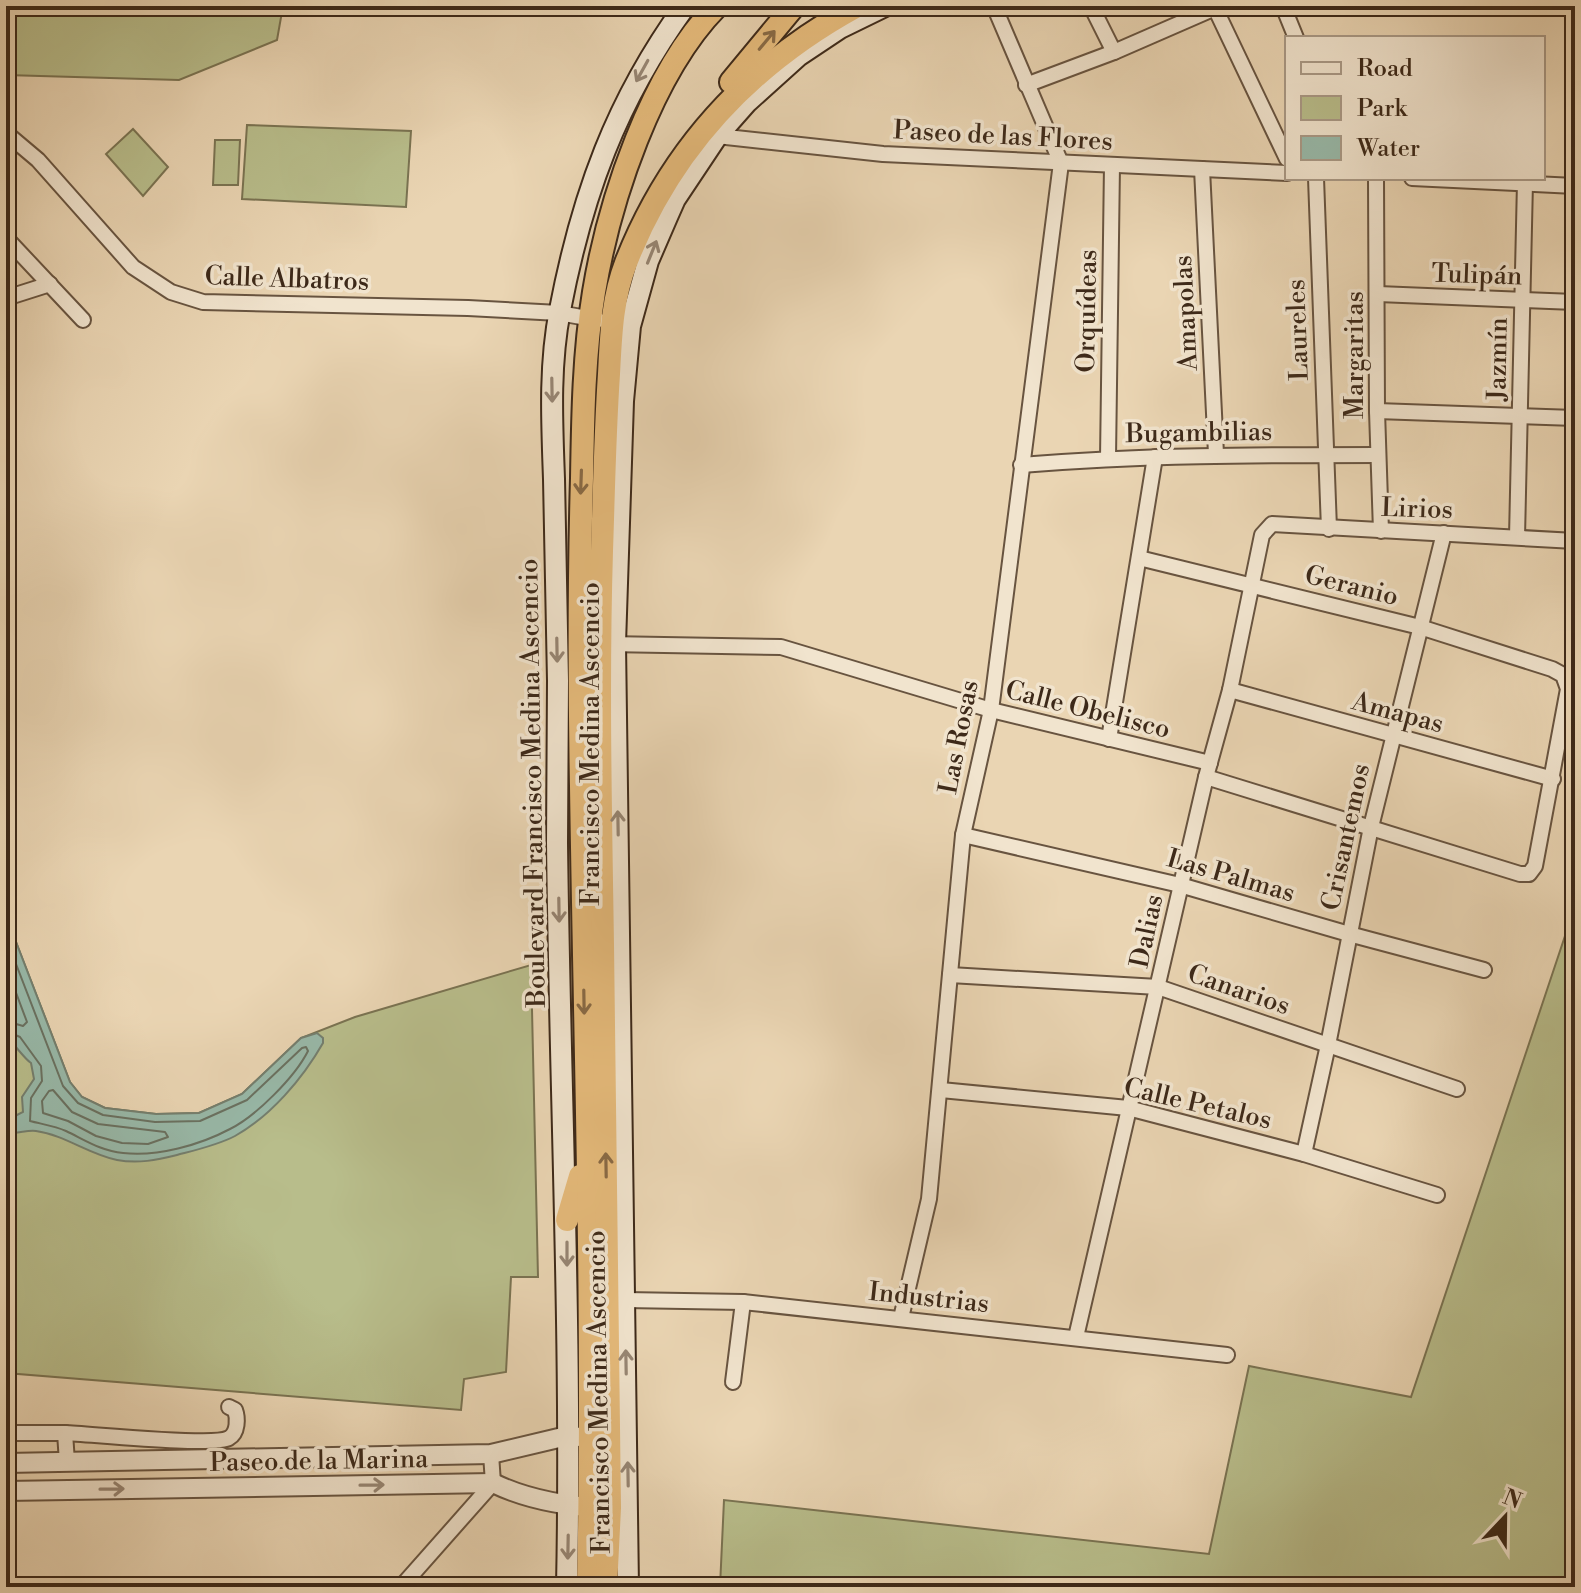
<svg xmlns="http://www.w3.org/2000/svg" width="1581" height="1593" viewBox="0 0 1581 1593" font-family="'Libre Bodoni',serif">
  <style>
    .green { fill: #b8bd8b; stroke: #7a7352; stroke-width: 2 }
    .water { fill: #98b9a9; stroke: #747f6f; stroke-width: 2 }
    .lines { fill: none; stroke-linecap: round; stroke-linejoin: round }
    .shore { stroke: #6a7161; stroke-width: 2 }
    .minor-casing { stroke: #685440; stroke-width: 18 }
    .tertiary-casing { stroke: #685440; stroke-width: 22 }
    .secondary-casing { stroke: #3d2919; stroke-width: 24 }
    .trunk-casing { stroke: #3d2919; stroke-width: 26 }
    .minor { stroke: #f1e4ce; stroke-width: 14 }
    .tertiary { stroke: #f1e4ce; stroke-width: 18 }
    .secondary { stroke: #f1e4ce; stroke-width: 20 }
    .trunk { stroke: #e5ba7a; stroke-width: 22 }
    .oneway { stroke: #896a45 }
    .oneway2 { stroke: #978674 }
    .labels { text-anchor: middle; stroke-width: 7; stroke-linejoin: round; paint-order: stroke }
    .street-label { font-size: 26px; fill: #3d2919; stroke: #f1e4ce }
  </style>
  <rect width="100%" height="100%" fill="#ead5b3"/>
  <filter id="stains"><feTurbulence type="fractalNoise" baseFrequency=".0025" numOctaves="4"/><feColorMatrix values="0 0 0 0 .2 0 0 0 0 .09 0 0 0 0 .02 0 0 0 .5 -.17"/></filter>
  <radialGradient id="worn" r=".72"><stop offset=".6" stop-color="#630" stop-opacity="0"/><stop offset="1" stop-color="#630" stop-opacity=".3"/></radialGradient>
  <g class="green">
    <polygon points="6,6 283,6 277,40 179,80 6,75"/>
    <polygon points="247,125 411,131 406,207 242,199"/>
    <polygon points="133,129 168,167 143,196 106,154"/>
    <polygon points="215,140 240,140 238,185 213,185"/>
    <polygon points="1575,906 1575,1587 720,1587 724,1500 1209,1554 1249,1366 1411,1397"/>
    <polygon points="6,916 70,1082 82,1097 105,1108 156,1114 199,1113 242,1094 301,1038 355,1017 531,965 538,1277 511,1277 506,1372 464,1379 461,1410 6,1373"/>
  </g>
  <path class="water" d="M6 916 70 1082 82 1097 105 1108 156 1114 199 1113 242 1094 301 1038 317 1033 323 1038V1043C303 1078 271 1116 235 1136 218 1145 196 1150 177 1155 157 1160 138 1164 117 1160 88 1154 65 1135 36 1131 27 1130 15 1133 6 1135V1111L15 1116 23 1112 22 1097 34 1079 31 1063C26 1060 9 1039 6 1034Z"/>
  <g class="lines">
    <g class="shore">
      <path d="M6 938 63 1086 78 1103 103 1115 155 1122 200 1121 247 1100 302 1048 306 1047 308 1051C295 1077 256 1116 230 1129 200 1145 157 1157 123 1153 101 1151 85 1140 66 1131 55 1126 41 1124 30 1121L31 1098 42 1081 41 1066 20 1037 6 1031"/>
      <polyline points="6,966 27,1022 23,1026 6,1021"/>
      <polygon points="53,1090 72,1112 98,1124 165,1132 168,1137 148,1144 122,1143 96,1136 68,1121 43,1113 42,1101 49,1091"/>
    </g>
    <defs>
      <g id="minor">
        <polyline points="1091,6 1114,52"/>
        <polyline points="1283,6 1296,38"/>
        <polyline points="1026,85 1114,52 1215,8 1287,159"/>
        <polyline points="6,133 38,160 133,267 171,292 203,302 468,308 559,313 598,320"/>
        <polyline points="717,136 883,154 1287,173"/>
        <polyline points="1202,169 1216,454"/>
        <polyline points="1316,178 1329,529"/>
        <polyline points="1376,178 1377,411 1381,531"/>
        <polyline points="1412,178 1575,186"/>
        <polyline points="6,238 83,320"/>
        <polyline points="1378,294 1575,302"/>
        <polyline points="6,298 50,284"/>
        <polyline points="1377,411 1575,418"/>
        <polyline points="1108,458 1112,165"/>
        <path d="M1021 465C1140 455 1259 455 1378 455"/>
        <polyline points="1517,537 1525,182"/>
        <polyline points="1139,558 1420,627 1552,669 1563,675 1568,689 1535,866 1529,874 1520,874 1206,777"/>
        <polyline points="607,644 781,647 991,710 1210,763"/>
        <polyline points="1230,690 1553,779"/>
        <polyline points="1109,739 1155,457"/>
        <polyline points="963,835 1180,885 1349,934 1484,970"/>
        <polyline points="950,975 1158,987 1457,1089"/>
        <polyline points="941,1090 1128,1108 1304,1154 1437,1195"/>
        <polyline points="1304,1154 1328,1045 1371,827 1444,533"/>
        <polyline points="625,1300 743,1302 1227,1355"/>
        <polyline points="901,1318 929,1199 963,835 991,710 1061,163 994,6"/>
        <polyline points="1076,1337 1206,777 1230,690 1262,535 1272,524 1575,541"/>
        <polyline points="733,1382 743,1302"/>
        <polyline points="6,1433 65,1433 67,1462"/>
        <path d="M65 1433C91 1434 214 1447 229 1438 238 1433 238 1418 235 1410L229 1407"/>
        <polyline points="401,1587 493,1483 491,1454"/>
      </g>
      <g id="tertiary">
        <polyline points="6,1463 491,1454 567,1436 581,1437"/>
        <path d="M6 1491 493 1483C528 1500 564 1506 603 1508"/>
      </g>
      <g id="secondary">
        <path d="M567 1587C572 1339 560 1091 557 843 557 789 558 735 558 681 557 614 555 546 554 479 552 422 549 366 560 310 582 195 616 101 685 6"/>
        <polyline points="628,1587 615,644 623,401 630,326 648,261 667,217 675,199 717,136 747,102 798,56 840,28 885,6"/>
      </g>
      <g id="trunk">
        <polyline points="731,82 794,6"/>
        <polyline points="567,1220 580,1176"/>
        <path d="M588 1587C594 1320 585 1053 581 786 579 683 579 581 582 478 583 416 584 353 594 292 609 201 651 73 717 6"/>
        <path d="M606 1587 610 1508C608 1320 605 1132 603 945 601 813 598 682 602 551 604 492 605 433 609 374 611 336 612 299 626 263 671 148 749 65 857 6"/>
      </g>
    </defs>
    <use href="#minor" class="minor-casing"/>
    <use href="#tertiary" class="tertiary-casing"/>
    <use href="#secondary" class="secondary-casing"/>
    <use href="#trunk" class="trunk-casing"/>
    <use href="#minor" class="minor"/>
    <use href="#tertiary" class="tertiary"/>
    <use href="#secondary" class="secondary"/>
    <use href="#trunk" class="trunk"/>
  </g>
  <defs><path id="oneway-shaft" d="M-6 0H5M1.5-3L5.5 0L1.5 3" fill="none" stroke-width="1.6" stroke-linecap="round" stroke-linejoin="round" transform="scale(2)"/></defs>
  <g class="oneway">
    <use href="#oneway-shaft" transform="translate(767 40) rotate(-50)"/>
    <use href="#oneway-shaft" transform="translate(581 482) rotate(92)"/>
    <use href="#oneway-shaft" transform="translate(584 1002) rotate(89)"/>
    <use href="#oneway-shaft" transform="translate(606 1165) rotate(-91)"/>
  </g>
  <g class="oneway2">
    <use href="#oneway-shaft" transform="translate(642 71) rotate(119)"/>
    <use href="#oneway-shaft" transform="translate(652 252) rotate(-68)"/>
    <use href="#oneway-shaft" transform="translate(552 390) rotate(89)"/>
    <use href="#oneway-shaft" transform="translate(557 650) rotate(89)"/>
    <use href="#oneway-shaft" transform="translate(618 823) rotate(-91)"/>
    <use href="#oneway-shaft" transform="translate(559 910) rotate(89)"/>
    <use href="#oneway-shaft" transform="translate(567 1254) rotate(90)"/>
    <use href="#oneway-shaft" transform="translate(626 1362) rotate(-91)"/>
    <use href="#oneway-shaft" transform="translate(628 1474) rotate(-91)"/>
    <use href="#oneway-shaft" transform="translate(372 1485) rotate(-1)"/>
    <use href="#oneway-shaft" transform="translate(112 1489) rotate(-1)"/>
    <use href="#oneway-shaft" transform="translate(568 1547) rotate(91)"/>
  </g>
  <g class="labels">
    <g class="street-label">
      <text transform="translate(1003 135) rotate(3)" y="9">Paseo de las Flores</text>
      <text transform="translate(1477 274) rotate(2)" y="9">Tulipán</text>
      <text transform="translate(287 278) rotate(2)" y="9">Calle Albatros</text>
      <text transform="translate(1086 311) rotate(-89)" y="9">Orquídeas</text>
      <text transform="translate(1185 313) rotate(-93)" y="9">Amapolas</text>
      <text transform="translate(1297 330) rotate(-92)" y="9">Laureles</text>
      <text transform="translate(1354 355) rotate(-90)" y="9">Margaritas</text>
      <text transform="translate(1497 359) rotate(-89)" y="9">Jazmín</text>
      <text transform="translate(1199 432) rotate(-1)" y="9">Bugambilias</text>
      <text transform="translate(1417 508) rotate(2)" y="9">Lirios</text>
      <text transform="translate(1352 585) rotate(14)" y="9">Geranio</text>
      <text transform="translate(1088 709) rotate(14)" y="9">Calle Obelisco</text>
      <text transform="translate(1398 712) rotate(15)" y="9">Amapas</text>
      <text transform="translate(958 737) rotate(-79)" y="9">Las Rosas</text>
      <text transform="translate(590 744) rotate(-90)" y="9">Francisco Medina Ascencio</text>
      <text transform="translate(532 783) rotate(-91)" y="9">Boulevard Francisco Medina Ascencio</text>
      <text transform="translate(1345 837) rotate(-78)" y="9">Crisantemos</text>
      <text transform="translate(1231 875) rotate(16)" y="9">Las Palmas</text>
      <text transform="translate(1146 931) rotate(-78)" y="9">Dalias</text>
      <text transform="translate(1239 989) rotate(19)" y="9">Canarios</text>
      <text transform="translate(1198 1103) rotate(13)" y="9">Calle Petalos</text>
      <text transform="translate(929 1297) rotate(6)" y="9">Industrias</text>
      <text transform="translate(598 1392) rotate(-91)" y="9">Francisco Medina Ascencio</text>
      <text transform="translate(319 1460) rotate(-1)" y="9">Paseo de la Marina</text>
    </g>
  </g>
  <rect width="1581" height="1593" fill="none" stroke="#ead5b3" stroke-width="32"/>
  <rect x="8" y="8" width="1565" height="1577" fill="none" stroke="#3d2919" stroke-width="4"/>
  <rect x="16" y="16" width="1549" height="1561" fill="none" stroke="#3d2919" stroke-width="2"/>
  <rect x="1285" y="36" width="260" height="144" fill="#f1e4ce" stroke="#a99986" stroke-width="2"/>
  <rect x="1301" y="62" width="40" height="12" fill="#f1e4ce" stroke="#a99986" stroke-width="2"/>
  <text x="1357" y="76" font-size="24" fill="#3d2919">Road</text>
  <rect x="1301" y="96" width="40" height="24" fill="#b8bd8b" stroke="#a99986" stroke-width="2"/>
  <text x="1357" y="116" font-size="24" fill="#3d2919">Park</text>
  <rect x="1301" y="136" width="40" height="24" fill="#98b9a9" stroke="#a99986" stroke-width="2"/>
  <text x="1357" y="156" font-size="24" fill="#3d2919">Water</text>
  <g transform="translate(1505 1517) rotate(22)" stroke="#f1e4ce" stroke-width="6" paint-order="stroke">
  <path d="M0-6L14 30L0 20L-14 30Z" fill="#3d2919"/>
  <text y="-12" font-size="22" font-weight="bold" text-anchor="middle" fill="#3d2919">N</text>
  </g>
  <rect width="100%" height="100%" filter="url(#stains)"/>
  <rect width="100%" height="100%" fill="url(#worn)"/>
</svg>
